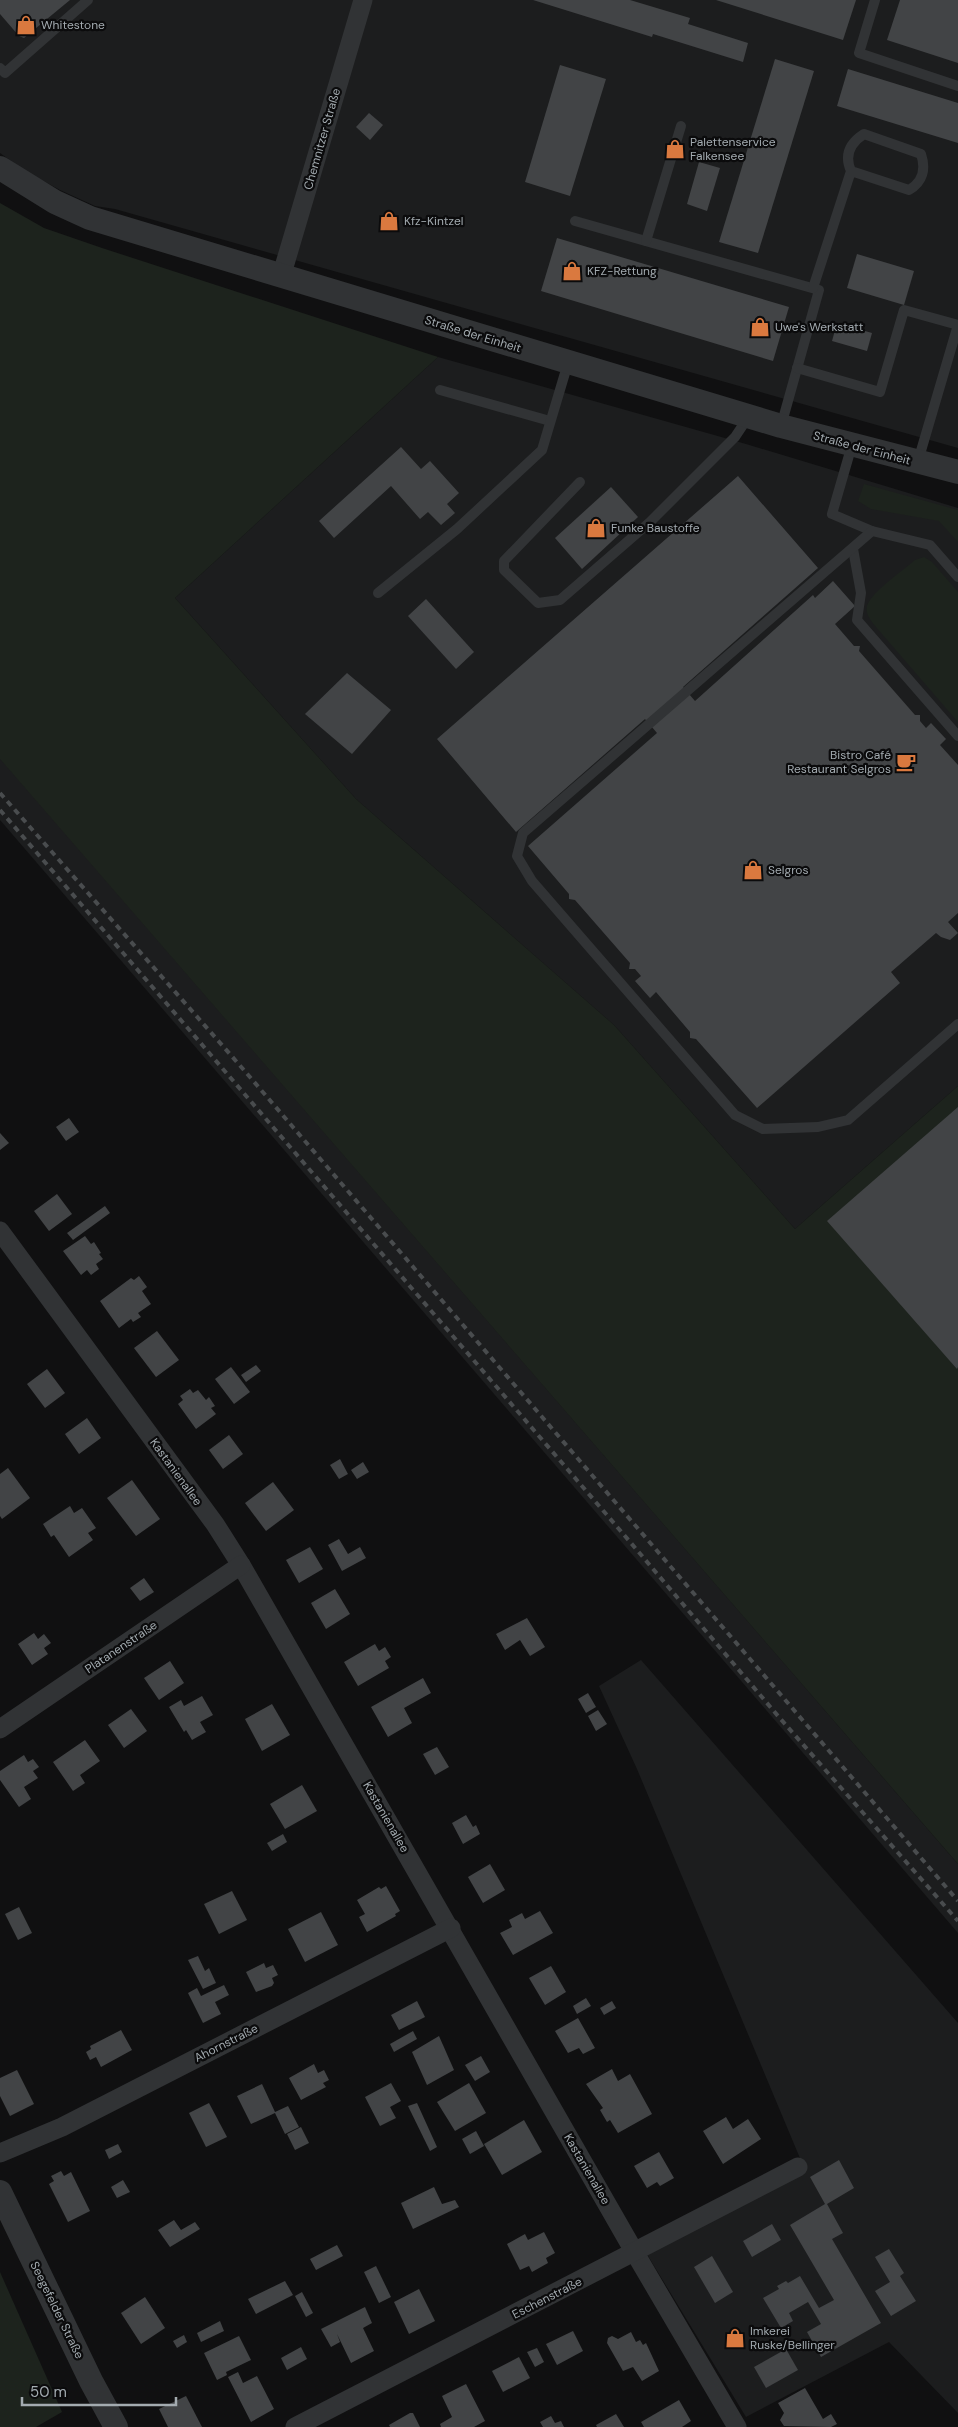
<svg xmlns="http://www.w3.org/2000/svg" width="958" height="2427" viewBox="0 0 958 2427" font-family="'DM Sans',sans-serif">
  <style>
    .built { fill: #1c1d1e }
    .green { fill: #1d231d }
    .building { fill: #424446 }
    .lines { fill: none; stroke-linecap: round; stroke-linejoin: round }
    .service { stroke: #313335; stroke-width: 10 }
    .minor { stroke: #313335; stroke-width: 19 }
    .tertiary { stroke: #313335; stroke-width: 24 }
    .rail { stroke: #494c4e; stroke-width: 4; stroke-dasharray: 6 5; stroke-linecap: butt }
    .labels { text-anchor: middle; stroke-width: 4.5; stroke-linejoin: round; paint-order: stroke }
    .poi-label { font-size: 12px; fill: #a3abb0; stroke: #0b0b0c; text-anchor: start }
    .street-label { font-size: 12px; fill: #a3abb0; stroke: #0b0b0c }
  </style>
  <rect width="100%" height="100%" fill="#101011"/>
  <g class="built">
    <polygon points="0,0 958,0 958,448 115,209 95,206 60,190 25,171 0,153"/>
    <polygon points="438,357 746,444 958,508 958,1086 795,1229 614,1025 356,799 175,598"/>
    <polygon points="0,758 958,1864 958,1933 0,820"/>
    <polygon points="641,1660 958,2023 958,2413 889,2342 746,2417 645,2251 802,2163 637,1769 599,1686"/>
  </g>
  <g class="green">
    <polygon points="0,203 44,228 102,248 438,357 175,598 356,799 614,1025 795,1229 958,1086 958,1864 0,759"/>
    <polygon points="864,484 958,510 958,542 939,521 871,509 858,501"/>
    <path d="M924 557 932 562 958 592V722L876 627C871 621 865 614 867 606 871 592 904 570 915 560Z"/>
    <polygon points="0,2272 62,2412 36,2427 0,2427"/>
  </g>
  <g class="building">
    <polygon points="0,0 70,0 24,38 19,36 0,14"/>
    <polygon points="533,0 630,0 690,18 688,24 748,43 743,62 653,34 652,37"/>
    <polygon points="716,0 856,0 843,40"/>
    <polygon points="900,0 958,0 958,63 887,40"/>
    <polygon points="775,59 814,71 758,253 719,242"/>
    <polygon points="560,65 606,79 570,196 525,182"/>
    <polygon points="848,69 958,103 958,143 837,106"/>
    <polygon points="369,113 383,125 370,140 356,127"/>
    <polygon points="699,162 720,168 707,211 687,204"/>
    <polygon points="557,238 789,307 773,361 541,291"/>
    <polygon points="857,254 914,271 904,305 847,288"/>
    <polygon points="837,323 872,333 867,351 832,341"/>
    <polygon points="401,447 421,469 430,461 459,493 447,504 455,513 441,525 428,512 420,519 391,486 334,538 319,521"/>
    <polygon points="738,476 818,568 683,687 695,701 813,595 815,598 833,581 855,606 835,624 854,646 860,646 859,651 915,715 920,715 920,721 926,728 931,723 946,739 940,745 958,765 958,913 948,922 958,933 950,940 941,937 936,933 891,972 900,983 757,1108 696,1039 690,1038 690,1032 656,992 650,998 635,981 641,976 635,969 629,969 630,963 575,900 569,899 569,894 528,846 657,733 645,719 516,832 437,739"/>
    <polygon points="611,487 638,517 582,569 555,538"/>
    <polygon points="426,599 474,652 456,669 408,616"/>
    <polygon points="347,673 391,710 352,754 305,714"/>
    <polygon points="958,1107 958,1367 957,1369 827,1221"/>
    <polygon points="69,1118 79,1132 66,1141 56,1127"/>
    <polygon points="0,1133 9,1143 0,1150"/>
    <polygon points="57,1194 72,1214 49,1231 34,1211"/>
    <polygon points="105,1206 110,1213 73,1240 67,1233"/>
    <polygon points="85,1236 91,1244 94,1242 101,1253 99,1254 103,1259 96,1264 99,1269 91,1275 87,1270 81,1275 63,1251"/>
    <polygon points="139,1276 147,1287 142,1291 151,1304 138,1313 141,1317 133,1322 131,1319 119,1328 100,1301 131,1278 134,1280"/>
    <polygon points="157,1331 179,1360 156,1377 134,1348"/>
    <polygon points="256,1365 261,1371 246,1382 241,1375"/>
    <polygon points="231,1367 250,1392 234,1404 215,1379"/>
    <polygon points="47,1369 65,1393 45,1408 27,1384"/>
    <polygon points="190,1389 193,1393 198,1390 206,1400 209,1397 215,1406 211,1408 216,1414 196,1429 178,1404 183,1400 180,1396"/>
    <polygon points="87,1418 101,1438 79,1454 65,1434"/>
    <polygon points="229,1435 243,1454 223,1469 209,1450"/>
    <polygon points="340,1459 348,1474 339,1479 330,1465"/>
    <polygon points="363,1462 369,1472 357,1479 351,1470"/>
    <polygon points="8,1468 30,1498 2,1519 0,1516 0,1474"/>
    <polygon points="132,1480 160,1519 136,1536 107,1498"/>
    <polygon points="273,1482 294,1510 266,1531 245,1503"/>
    <polygon points="70,1506 74,1513 82,1508 96,1528 88,1533 93,1540 69,1557 54,1535 51,1537 43,1524"/>
    <polygon points="339,1539 348,1554 360,1547 366,1558 342,1571 328,1545"/>
    <polygon points="310,1547 323,1569 299,1583 286,1560"/>
    <polygon points="144,1578 154,1592 140,1601 130,1588"/>
    <polygon points="335,1589 350,1614 326,1629 311,1603"/>
    <polygon points="527,1618 545,1647 530,1656 520,1640 505,1650 496,1634"/>
    <polygon points="34,1633 38,1639 44,1634 51,1643 44,1648 48,1654 32,1665 18,1644"/>
    <polygon points="375,1644 379,1651 385,1647 391,1657 385,1661 389,1668 358,1686 344,1662"/>
    <polygon points="170,1661 184,1683 159,1700 144,1678"/>
    <polygon points="423,1678 431,1693 404,1708 412,1723 388,1737 371,1707"/>
    <polygon points="588,1693 596,1707 586,1713 578,1699"/>
    <polygon points="202,1696 213,1715 200,1722 206,1732 192,1740 186,1730 184,1732 169,1707 181,1700 184,1706"/>
    <polygon points="272,1704 290,1735 262,1751 245,1719"/>
    <polygon points="131,1709 147,1731 124,1748 108,1725"/>
    <polygon points="598,1710 607,1724 596,1731 588,1716"/>
    <polygon points="85,1740 100,1761 80,1775 85,1783 73,1791 53,1762"/>
    <polygon points="437,1747 449,1767 435,1775 423,1754"/>
    <polygon points="24,1755 28,1762 33,1759 39,1767 33,1771 38,1778 24,1787 31,1799 19,1807 0,1780 0,1771"/>
    <polygon points="302,1785 317,1811 285,1829 270,1804"/>
    <polygon points="466,1815 473,1827 476,1825 480,1834 463,1844 452,1823"/>
    <polygon points="283,1834 287,1842 272,1851 267,1843"/>
    <polygon points="490,1864 505,1890 483,1903 468,1877"/>
    <polygon points="386,1886 400,1911 395,1914 396,1916 367,1932 359,1917 365,1914 357,1900 379,1887 381,1889"/>
    <polygon points="232,1891 247,1920 219,1934 204,1904"/>
    <polygon points="19,1907 32,1933 18,1940 5,1914"/>
    <polygon points="540,1911 553,1933 513,1955 500,1933 512,1927 509,1920 522,1913 525,1919"/>
    <polygon points="321,1912 338,1945 305,1962 288,1929"/>
    <polygon points="198,1956 205,1971 209,1968 216,1983 203,1989 188,1960"/>
    <polygon points="264,1963 266,1968 273,1965 278,1975 272,1978 274,1983 272,1986 256,1992 246,1972"/>
    <polygon points="551,1966 566,1992 545,2005 529,1978"/>
    <polygon points="224,1985 229,1995 215,2002 221,2014 203,2023 188,1993 197,1988 201,1996"/>
    <polygon points="586,1998 591,2006 577,2014 573,2006"/>
    <polygon points="417,2001 425,2017 399,2030 391,2015"/>
    <polygon points="612,2001 616,2008 604,2015 600,2008"/>
    <polygon points="578,2018 595,2048 583,2054 579,2048 568,2053 555,2031"/>
    <polygon points="121,2030 132,2050 101,2067 96,2057 90,2060 86,2052 91,2049 90,2046"/>
    <polygon points="413,2031 417,2039 394,2052 390,2044"/>
    <polygon points="439,2036 454,2070 427,2085 412,2052"/>
    <polygon points="481,2056 490,2072 475,2081 465,2065"/>
    <polygon points="314,2064 318,2073 324,2070 329,2080 323,2083 326,2087 301,2100 289,2078"/>
    <polygon points="612,2069 618,2081 630,2074 652,2114 618,2133 610,2120 607,2122 600,2110 603,2108 586,2084"/>
    <polygon points="17,2070 34,2104 10,2116 0,2096 0,2078"/>
    <polygon points="391,2083 401,2101 390,2107 396,2118 380,2126 365,2097"/>
    <polygon points="469,2083 486,2113 455,2131 437,2102"/>
    <polygon points="262,2084 275,2112 288,2106 299,2127 285,2134 275,2113 251,2124 237,2096"/>
    <polygon points="209,2103 227,2137 206,2147 189,2113"/>
    <polygon points="417,2103 437,2147 430,2151 408,2106"/>
    <polygon points="726,2117 733,2129 748,2119 761,2139 723,2164 703,2131"/>
    <polygon points="524,2120 542,2152 502,2175 484,2144"/>
    <polygon points="301,2127 309,2143 295,2150 287,2134"/>
    <polygon points="476,2131 484,2146 470,2154 462,2139"/>
    <polygon points="118,2144 122,2152 109,2159 105,2150"/>
    <polygon points="659,2152 674,2178 660,2186 657,2182 647,2188 634,2166"/>
    <polygon points="839,2160 854,2188 827,2204 843,2233 832,2239 881,2323 821,2357 807,2332 821,2324 808,2302 789,2313 793,2321 781,2328 763,2298 779,2289 777,2286 786,2281 788,2283 800,2276 819,2308 834,2300 790,2225 825,2204 810,2177"/>
    <polygon points="61,2171 64,2176 71,2172 90,2211 68,2222 49,2184 54,2181 51,2176"/>
    <polygon points="123,2180 130,2192 117,2198 111,2187"/>
    <polygon points="434,2187 442,2204 455,2200 459,2207 413,2229 401,2203"/>
    <polygon points="174,2220 181,2230 195,2222 200,2229 170,2247 158,2230"/>
    <polygon points="772,2224 781,2240 752,2257 743,2241"/>
    <polygon points="544,2232 555,2253 546,2258 548,2263 532,2272 529,2266 520,2270 507,2244 525,2234 528,2240"/>
    <polygon points="337,2245 343,2256 316,2270 310,2259"/>
    <polygon points="889,2249 904,2273 900,2276 916,2301 891,2316 875,2291 890,2282 875,2257"/>
    <polygon points="712,2256 733,2292 715,2303 694,2267"/>
    <polygon points="376,2266 391,2297 379,2303 364,2272"/>
    <polygon points="285,2281 293,2295 256,2314 248,2299"/>
    <polygon points="419,2289 435,2321 409,2334 394,2302"/>
    <polygon points="302,2292 313,2313 306,2317 295,2296"/>
    <polygon points="145,2297 165,2328 141,2344 121,2313"/>
    <polygon points="365,2307 372,2323 363,2328 374,2351 351,2363 337,2334 340,2342 331,2347 321,2329"/>
    <polygon points="220,2321 224,2331 201,2342 197,2333"/>
    <polygon points="573,2331 583,2351 557,2365 546,2344"/>
    <polygon points="631,2332 636,2342 640,2340 643,2345 646,2343 659,2371 642,2381 633,2367 623,2371 607,2343 608,2338 612,2336 618,2339"/>
    <polygon points="184,2335 187,2342 177,2348 173,2341"/>
    <polygon points="239,2336 251,2360 226,2372 227,2375 217,2380 204,2353"/>
    <polygon points="301,2347 307,2359 287,2370 281,2358"/>
    <polygon points="537,2348 544,2362 535,2367 527,2352"/>
    <polygon points="786,2349 798,2370 766,2388 754,2367"/>
    <polygon points="519,2357 530,2378 503,2392 492,2371"/>
    <polygon points="238,2372 243,2383 257,2376 274,2409 251,2422 228,2377"/>
    <polygon points="466,2384 485,2421 474,2427 441,2427 440,2424 452,2417 442,2396"/>
    <polygon points="805,2388 823,2419 831,2414 837,2424 831,2427 784,2426 780,2420 784,2413 778,2403"/>
    <polygon points="186,2396 202,2427 168,2427 159,2409"/>
    <polygon points="679,2400 691,2421 682,2427 644,2427 641,2422"/>
    <polygon points="410,2413 413,2413 420,2427 390,2427 389,2425"/>
    <polygon points="616,2414 624,2427 597,2427 596,2425"/>
    <polygon points="551,2416 555,2423 561,2421 564,2427 543,2427 540,2422"/>
  </g>
  <g class="lines">
    <g class="service">
      <polyline points="875,0 859,53 958,86"/>
      <polyline points="0,68 5,73 88,0"/>
      <polyline points="575,221 819,290 781,426"/>
      <polyline points="646,241 681,126"/>
      <path d="M813 288 851 171C844 155 850 143 864 134L921 154C926 169 923 182 909 190L851 171"/>
      <polyline points="797,368 880,392 904,310 958,325 918,461"/>
      <polyline points="440,390 550,421"/>
      <polyline points="852,445 832,514 872,531"/>
      <polyline points="580,482 504,561 504,570 538,603 560,600 650,522 735,437 749,416"/>
      <polyline points="853,549 861,593 857,620 958,736"/>
      <polyline points="958,577 930,545 872,531 523,833 517,856 532,881 735,1115 763,1129 818,1127 848,1120 958,1024"/>
      <polyline points="378,593 457,529 542,450 568,363"/>
    </g>
    <g class="minor">
      <polyline points="281,277 363,0"/>
      <polyline points="0,1231 215,1524 241,1565 635,2253 737,2427"/>
      <polyline points="0,1729 241,1565"/>
      <polyline points="0,2153 62,2127 451,1928"/>
      <polyline points="295,2427 798,2167"/>
    </g>
    <g class="tertiary">
      <polyline points="0,168 55,202 90,218 781,426 958,472"/>
      <polyline points="0,2192 91,2381 116,2427"/>
    </g>
    <g class="rail">
      <polyline points="0,793 243,1069 958,1901"/>
      <polyline points="0,810 631,1543 778,1716 958,1921"/>
    </g>
  </g>
  <defs>
    <symbol id="shop-bare" viewBox="-9 -9 18 18"><path d="M-5-2.5h2.3a2.7 3.5 0 0 1 5.4 0H5L5.5 6h-11ZM-1.5-2.5h3a1.5 2.3 0 0 0-3 0Z" fill="#da793f" stroke="#0b0b0c" stroke-width="2.5" paint-order="stroke"/></symbol>
    <symbol id="cafe-bare" viewBox="-9 -9 18 18"><path d="M-5.5-4.5H6V0H3Q3 3.5 0 3.5H-2.5Q-5.5 3.5-5.5 0ZM3-3.2v2h1.7v-2ZM-6 4.5H4V6H-6Z" fill="#da793f" stroke="#0b0b0c" stroke-width="2.5" paint-order="stroke"/></symbol>
  </defs>
  <g fill-rule="evenodd">
    <use href="#shop-bare" x="12" y="11" width="28" height="28"/>
    <use href="#shop-bare" x="661" y="135" width="28" height="28"/>
    <use href="#shop-bare" x="375" y="207" width="28" height="28"/>
    <use href="#shop-bare" x="558" y="257" width="28" height="28"/>
    <use href="#shop-bare" x="746" y="313" width="28" height="28"/>
    <use href="#shop-bare" x="582" y="514" width="28" height="28"/>
    <use href="#cafe-bare" x="892" y="748" width="28" height="28"/>
    <use href="#shop-bare" x="739" y="856" width="28" height="28"/>
    <use href="#shop-bare" x="721" y="2324" width="28" height="28"/>
  </g>
  <g class="labels">
    <g class="poi-label">
      <text x="41" y="29">Whitestone</text>
      <text x="690" y="146">Palettenservice<tspan x="690" dy="14">Falkensee</tspan></text>
      <text x="404" y="225">Kfz-Kintzel</text>
      <text x="587" y="275">KFZ-Rettung</text>
      <text x="775" y="331">Uwe's Werkstatt</text>
      <text x="611" y="532">Funke Baustoffe</text>
      <text x="891" y="759" text-anchor="end">Bistro Café<tspan x="891" dy="14">Restaurant Selgros</tspan></text>
      <text x="768" y="874">Selgros</text>
      <text x="750" y="2335">Imkerei<tspan x="750" dy="14">Ruske/Bellinger</tspan></text>
    </g>
    <g class="street-label">
      <text transform="translate(322 139) rotate(-74)" y="4">Chemnitzer Straße</text>
      <text transform="translate(473 334) rotate(17)" y="4">Straße der Einheit</text>
      <text transform="translate(862 448) rotate(15)" y="4">Straße der Einheit</text>
      <text transform="translate(176 1472) rotate(54)" y="4">Kastanienallee</text>
      <text transform="translate(121 1647) rotate(-34)" y="4">Platanenstraße</text>
      <text transform="translate(386 1817) rotate(60)" y="4">Kastanienallee</text>
      <text transform="translate(226 2043) rotate(-27)" y="4">Ahornstraße</text>
      <text transform="translate(587 2169) rotate(60)" y="4">Kastanienallee</text>
      <text transform="translate(547 2298) rotate(-27)" y="4">Eschenstraße</text>
      <text transform="translate(57 2310) rotate(64)" y="4">Seegefelder Straße</text>
    </g>
  </g>
  <path d="M22 2397v8h154v-8" fill="none" stroke="#a3abb0" stroke-width="2.5"/>
  <text x="30" y="2397" font-size="15" fill="#a3abb0" stroke="#0b0b0c" stroke-width="4" paint-order="stroke">50 m</text>
</svg>
